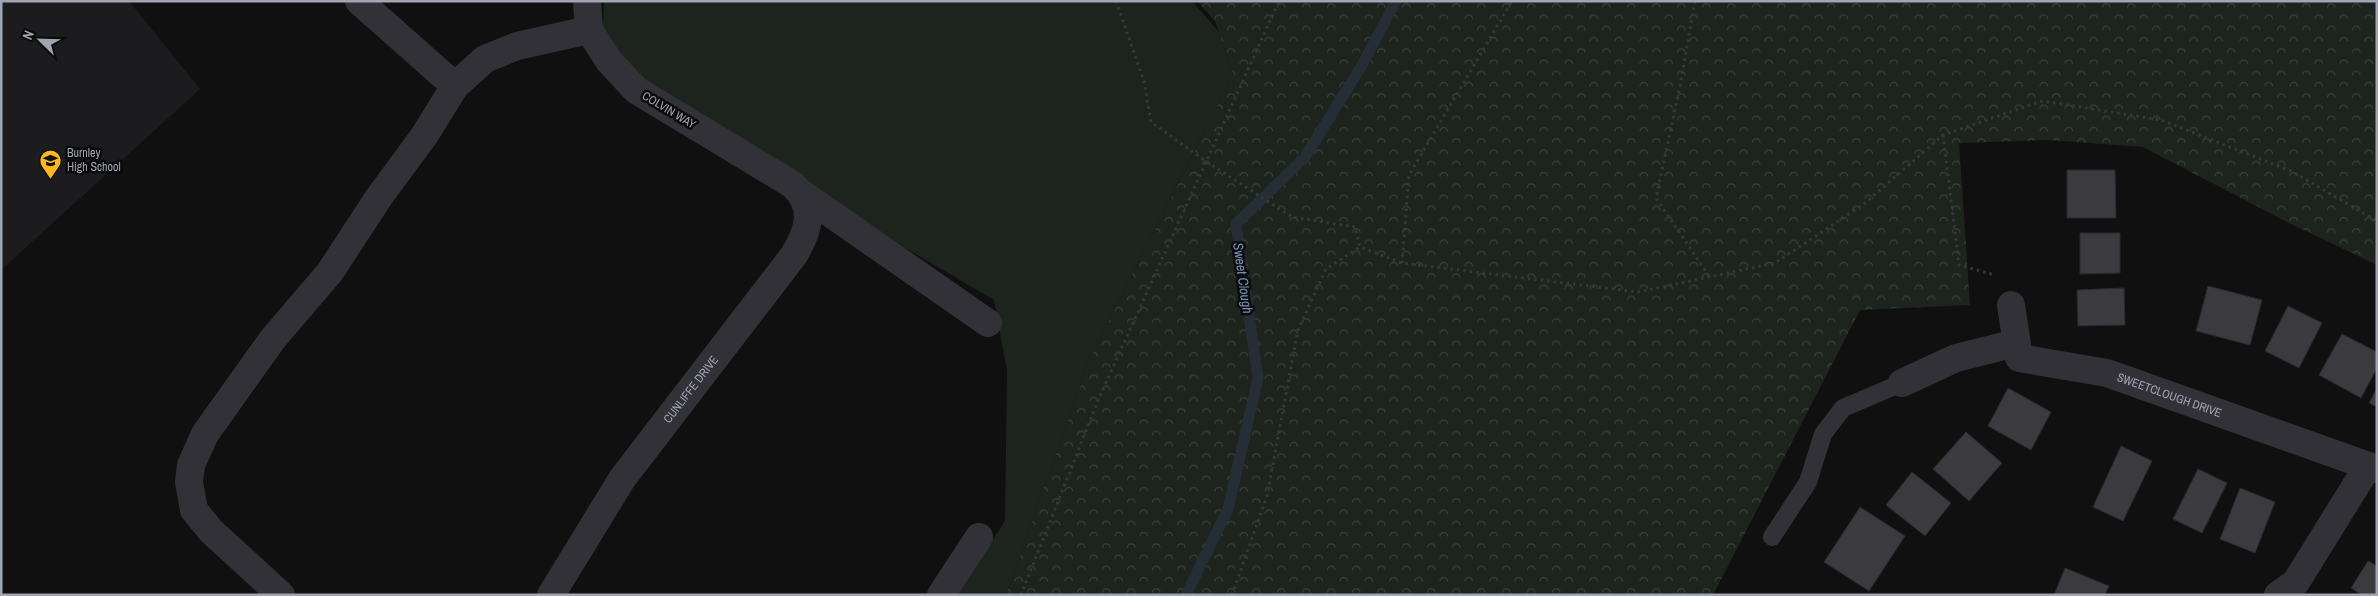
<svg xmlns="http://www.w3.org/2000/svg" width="2378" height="596" viewBox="0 0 2378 596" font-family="'Archivo Narrow',sans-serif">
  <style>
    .built { fill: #1c1c1e }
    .green { fill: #1c241d }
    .forest { fill: url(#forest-crowns) }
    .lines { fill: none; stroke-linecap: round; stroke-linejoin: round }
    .stream { stroke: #262e35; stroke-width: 11 }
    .building { fill: #3a3a3f; stroke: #2a2a2e }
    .path { stroke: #37383e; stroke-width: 3; stroke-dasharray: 2.5 4; stroke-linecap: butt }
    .service { stroke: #313137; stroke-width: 18 }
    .minor { stroke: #313137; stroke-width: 28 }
    .labels { text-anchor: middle; stroke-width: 5; stroke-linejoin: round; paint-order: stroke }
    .street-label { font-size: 12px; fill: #a0a5b3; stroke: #0b0b0c }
    .poi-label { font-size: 12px; fill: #a0a5b3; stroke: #0b0b0c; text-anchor: start }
    .water-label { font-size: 14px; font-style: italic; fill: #7492b1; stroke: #0b0b0c }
  </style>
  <defs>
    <pattern id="forest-crowns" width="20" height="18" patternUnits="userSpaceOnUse" patternTransform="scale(1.25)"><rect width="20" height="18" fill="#1c241d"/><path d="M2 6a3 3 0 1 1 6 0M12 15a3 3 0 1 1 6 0" fill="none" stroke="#3a413b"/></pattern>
  </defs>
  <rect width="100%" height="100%" fill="#101011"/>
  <polygon class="built" points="1,1 129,1 200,89 1,270"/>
  <polygon class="green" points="604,1 1192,1 1219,32 1233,74 1089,361 1006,595 956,595 1005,521 1007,371 994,300 636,90 589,30 603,24"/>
  <polygon class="forest" points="1197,1 2377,1 2377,265 2287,222 2143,147 2049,140 1959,143 1970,305 1860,310 1713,595 1006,595 1089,361 1233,74 1215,21"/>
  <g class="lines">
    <polyline class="stream" points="1186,595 1228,509 1258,378 1236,224 1305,157 1362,65 1396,1"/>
  </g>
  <g class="building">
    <polygon points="2067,170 2115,170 2116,218 2067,218"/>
    <polygon points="2080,233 2120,233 2120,273 2080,274"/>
    <polygon points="2208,286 2262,300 2250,345 2196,331"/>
    <polygon points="2124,288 2125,325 2078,326 2077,290"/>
    <polygon points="2288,306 2322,323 2299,368 2265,351"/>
    <polygon points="2342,334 2377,352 2377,368 2361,398 2319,375"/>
    <polygon points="2008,388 2051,412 2031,450 1988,426"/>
    <polygon points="2377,388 2377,407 2369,403"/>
    <polygon points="1966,432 2002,463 1969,501 1933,469"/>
    <polygon points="2121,446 2152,461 2123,521 2093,507"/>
    <polygon points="2198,469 2227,483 2202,533 2173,519"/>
    <polygon points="1912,472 1951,503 1925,536 1886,505"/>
    <polygon points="2240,488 2275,502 2255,553 2220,539"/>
    <polygon points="1860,507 1905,536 1869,591 1824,562"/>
    <polygon points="2368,561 2377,566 2377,595 2362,595 2351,588"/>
    <polygon points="2065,568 2109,586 2105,595 2054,595"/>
  </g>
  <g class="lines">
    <g class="path">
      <polyline points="1116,1 1144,81 1151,122 1207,162 1292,217 1355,227 1360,247 1402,263 1638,292 1775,263 1864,204 1943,135 2042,101 2161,120 2291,171 2377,221"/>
      <polyline points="1695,1 1680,86 1656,198 1709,276"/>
      <polyline points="1943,135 1959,265 1995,275"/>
      <polyline points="1402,263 1409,175 1512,1"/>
      <polyline points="1021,595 1099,398 1279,1"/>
      <polyline points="1232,595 1267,496 1298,330 1326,269 1360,247"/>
    </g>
    <polyline class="service" points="1772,537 1808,482 1823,434 1843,408 1902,383"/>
    <g class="minor">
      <polyline points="359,1 455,86"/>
      <polyline points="804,195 988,323"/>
      <path id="s1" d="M2011 305 2019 358 2107 373 2377 469"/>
      <polyline points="1902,383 1956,358 2016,343"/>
      <polyline points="281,595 211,531 194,510 189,482 191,465 205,434 272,340 330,272 379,197 424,136 455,86 485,59 517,46 589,30"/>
      <path id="s2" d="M551 595 622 479 794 255C809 230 816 207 793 185L636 90 609 61 589 30 587 1"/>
      <polyline points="941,595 979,537"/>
      <polyline points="2278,595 2296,582 2368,466"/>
    </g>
  </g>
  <defs>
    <symbol id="school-pin" viewBox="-11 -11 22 30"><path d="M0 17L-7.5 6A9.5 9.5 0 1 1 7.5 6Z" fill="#fbb91e" stroke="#0b0b0c"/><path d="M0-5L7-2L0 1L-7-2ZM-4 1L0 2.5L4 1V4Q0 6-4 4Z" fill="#111"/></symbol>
  </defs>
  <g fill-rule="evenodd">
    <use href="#school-pin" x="38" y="148" width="25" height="34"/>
  </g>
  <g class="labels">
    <g class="street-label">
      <text transform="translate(669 110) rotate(31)" y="4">COLVIN WAY</text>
      <text dy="4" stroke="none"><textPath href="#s2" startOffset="249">CUNLIFFE DRIVE</textPath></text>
      <text dy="4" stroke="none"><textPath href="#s1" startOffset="209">SWEETCLOUGH DRIVE</textPath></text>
    </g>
    <g class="poi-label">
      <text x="67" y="157">Burnley<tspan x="67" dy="14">High School</tspan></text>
    </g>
    <g class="water-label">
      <text transform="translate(1243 278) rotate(82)" y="5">Sweet Clough</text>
    </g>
  </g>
  <rect width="2378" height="596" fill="none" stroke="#a0a5b3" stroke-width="5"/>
  <g transform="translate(40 40) rotate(293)" stroke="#0b0b0c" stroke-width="4" paint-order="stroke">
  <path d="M0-4L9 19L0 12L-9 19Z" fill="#a0a5b3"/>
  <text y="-8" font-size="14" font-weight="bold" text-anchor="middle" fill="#a0a5b3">N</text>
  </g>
</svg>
